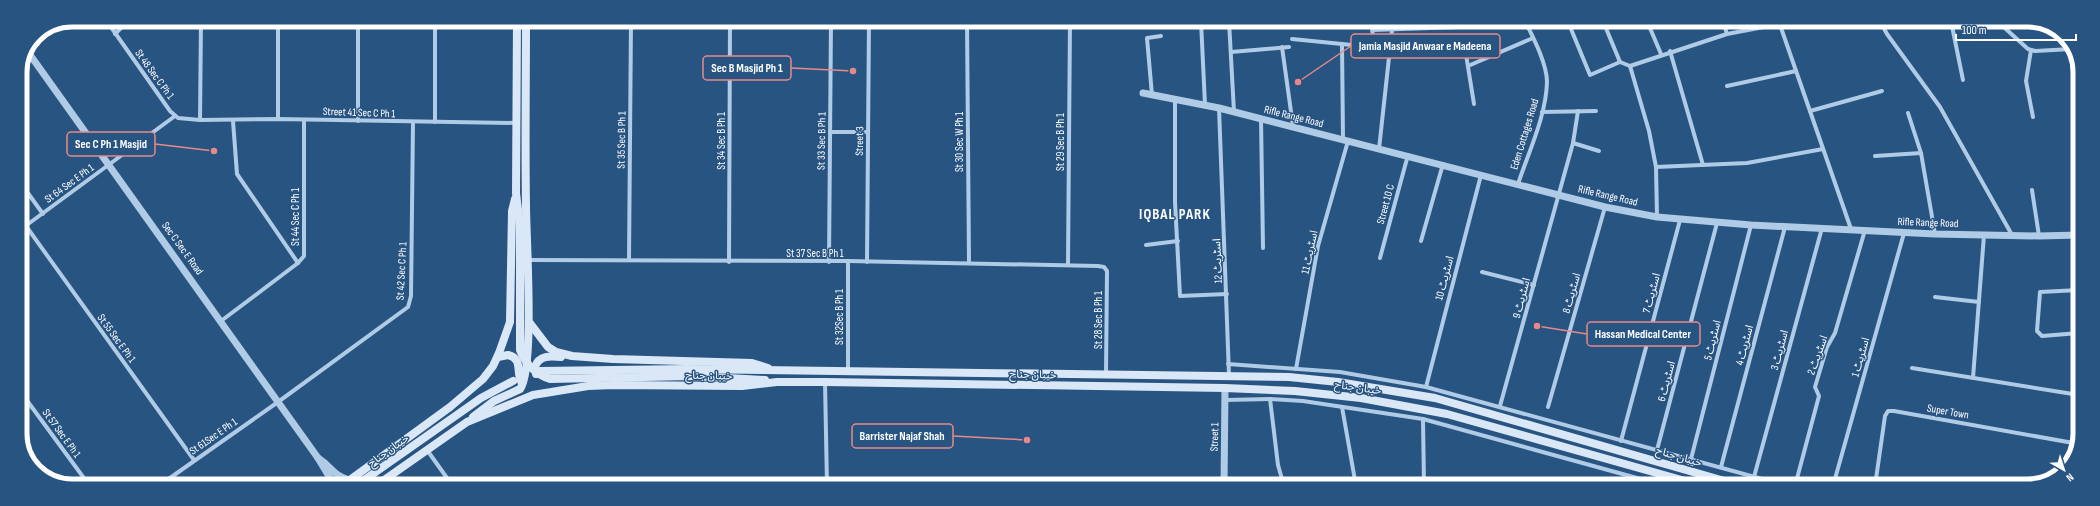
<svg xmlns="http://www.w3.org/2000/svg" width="2100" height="506" viewBox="0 0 2100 506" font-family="'Sofia Sans Condensed','Noto Sans Arabic',sans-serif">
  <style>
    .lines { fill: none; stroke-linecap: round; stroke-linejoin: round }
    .minor { stroke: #b0cbe6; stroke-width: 4 }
    .tertiary { stroke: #b0cbe6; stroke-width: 7 }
    .secondary { stroke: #d9e7f6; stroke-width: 8 }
    .labels { text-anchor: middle; stroke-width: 3; stroke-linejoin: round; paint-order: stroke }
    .street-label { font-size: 11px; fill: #fff; stroke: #285482 }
    .district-label { font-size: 15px; font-weight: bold; letter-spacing: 1px; fill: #fff; stroke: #285482 }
    .rim { fill: none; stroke: #fff; stroke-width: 5 }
    .leader { fill: none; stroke: #e88989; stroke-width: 1.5 }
    .callout-dot { fill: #e88989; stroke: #285482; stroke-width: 1.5 }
    .callout { fill: #285482; stroke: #e88989; stroke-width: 1.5 }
    .callout-label { font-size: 12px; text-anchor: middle; font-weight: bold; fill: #fff }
  </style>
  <rect width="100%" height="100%" fill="#285482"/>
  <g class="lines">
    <g class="minor">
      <polyline points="106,20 170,111 178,118 200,120 278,119 516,123"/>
      <polyline points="278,20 278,119"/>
      <polyline points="967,20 969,263"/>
      <polyline points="1201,21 1205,105"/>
      <polyline points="1229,21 1234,112"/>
      <polyline points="1603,21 1620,62 1630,66 1727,34 1796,21"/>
      <polyline points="1647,21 1661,54"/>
      <polyline points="1723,21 1727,34"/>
      <polyline points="1880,21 1887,34 1940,107 2012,235"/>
      <polyline points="1951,21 1963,80"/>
      <polyline points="1997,21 2028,49 2035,51 2072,49"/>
      <polyline points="1779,22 1851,229"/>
      <polyline points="1571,29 1590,75 1620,62"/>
      <polyline points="1372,30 1490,26"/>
      <polyline points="115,34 121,28 121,20"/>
      <polyline points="1463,36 1474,104"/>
      <polyline points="1292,39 1372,47 1373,21"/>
      <polyline points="1342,44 1343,139"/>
      <polyline points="1282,47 1293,126"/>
      <polyline points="2031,50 2026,81 2033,117"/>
      <polyline points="1670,51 1703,165"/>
      <polyline points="1231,52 1289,47"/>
      <polyline points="1468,66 1533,38"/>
      <polyline points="1630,66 1649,131 1656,167 1657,217"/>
      <polyline points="1727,86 1796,71"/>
      <polyline points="1152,95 1147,38 1161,36"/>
      <polyline points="1175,99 1175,202 1180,296 1227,294"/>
      <polyline points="1219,108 1229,375"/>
      <polyline points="1810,111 1882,91"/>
      <polyline points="1542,112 1596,111"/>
      <polyline points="1908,113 1921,153 1935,234"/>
      <polyline points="1261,119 1263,248"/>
      <polyline points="200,120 201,20"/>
      <polyline points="233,121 237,174 298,263"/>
      <polyline points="358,121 358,20"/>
      <polyline points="435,122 435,20"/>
      <polyline points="830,132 868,132"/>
      <polyline points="2073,135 2080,204"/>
      <polyline points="1573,143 1599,151"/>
      <polyline points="1379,149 1392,30"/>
      <polyline points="1875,156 1921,153"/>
      <polyline points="1656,167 1747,163 1823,149"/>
      <polyline points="20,182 43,214"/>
      <path d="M1518 184C1529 151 1546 116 1547 82 1547 64 1533 37 1525 21"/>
      <polyline points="2032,190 2039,236"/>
      <polyline points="26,226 194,460"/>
      <polyline points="20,230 175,116"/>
      <polyline points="1421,241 1443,164"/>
      <polyline points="1146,245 1178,241"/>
      <polyline points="1380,258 1408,155"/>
      <polyline points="527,260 848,261 1098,266 1104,267 1107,271 1106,374"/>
      <polyline points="629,260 631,20"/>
      <polyline points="729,262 730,20"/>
      <polyline points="829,262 831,20"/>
      <polyline points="867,262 869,20"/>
      <polyline points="1068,264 1070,21"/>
      <polyline points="1482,272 1534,285"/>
      <polyline points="1935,297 1979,302"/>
      <polyline points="221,321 298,263 304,256 304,120"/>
      <polyline points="2079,333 2042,336 2037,331 2040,292 2079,290"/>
      <polyline points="1228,364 1340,372 1426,387 1788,486"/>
      <polyline points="1912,368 2079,395"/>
      <polyline points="1296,369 1318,246 1348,141"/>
      <polyline points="848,372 848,261"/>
      <polyline points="1973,378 1984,235"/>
      <polyline points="825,382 827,485"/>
      <polyline points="1426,387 1481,175"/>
      <polyline points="20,391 89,485"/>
      <polyline points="1270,399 1278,465 1284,486"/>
      <polyline points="1226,400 1270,399 1303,401 1423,419 1666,486"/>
      <polyline points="1500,406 1573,143 1578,111"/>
      <polyline points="1342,407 1356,486"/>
      <polyline points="1548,407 1605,207"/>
      <polyline points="1423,419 1424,486"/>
      <polyline points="1621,441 1680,220"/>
      <polyline points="427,450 452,485"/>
      <polyline points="1657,450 1717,223"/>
      <polyline points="1691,459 1751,225"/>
      <polyline points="1721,467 1785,227"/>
      <polyline points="1754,477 1822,228"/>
      <polyline points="1991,482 2011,486"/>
      <polyline points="160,485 278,402 408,307 411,296 413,123"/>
      <polyline points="1795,486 1819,396 1815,387 1827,347 1835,333 1865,230"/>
      <polyline points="1833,486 1904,233"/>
      <polyline points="1875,486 1885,416 1888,411 1894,411 2079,444"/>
    </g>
    <g class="tertiary">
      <polyline points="28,52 318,458 330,478 331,485"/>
      <polyline points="1143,93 1219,108 1605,207 1657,217 1751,225 1935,234 2039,236 2079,235"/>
      <path d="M318 458C332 467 332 475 349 480"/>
      <polyline points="1224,486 1225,388"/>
    </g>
    <g class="secondary">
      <path d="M517 20 516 193 520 226V350C526 365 535 374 550 379L691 376 765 380"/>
      <polyline points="529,322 548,347 556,352 572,356 613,359 752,363 768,368"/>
      <path d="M498 357 508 355C524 359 515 373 522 383"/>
      <polyline points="540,371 687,369 1289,377 1338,382 1435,398 1742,486"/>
      <path d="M536 374 535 367C539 355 550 356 561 357"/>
      <path d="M473 417 494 401 520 389C535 369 526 238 526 205 525 144 526 82 526 20"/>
      <polyline points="343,485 450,407 483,379 493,366 499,353 510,322 512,211 515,199"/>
      <polyline points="357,485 481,398 513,381"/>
      <polyline points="377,485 467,422 533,395 588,386 614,385 742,386 777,382 825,382 1225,388 1295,391 1361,398 1447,414 1703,486"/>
    </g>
  </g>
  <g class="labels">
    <g class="street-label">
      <text transform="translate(155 74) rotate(54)" y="4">St 48 Sec C Ph 1</text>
      <text transform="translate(359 112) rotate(2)" y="4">Street 41 Sec C Ph 1</text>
      <text transform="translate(1294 116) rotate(14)" y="4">Rifle Range Road</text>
      <text transform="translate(1524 134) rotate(-73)" y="4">Eden Cottages Road</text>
      <text transform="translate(621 140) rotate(-89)" y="4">St 35 Sec B Ph 1</text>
      <text transform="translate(721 141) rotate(-90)" y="4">St 34 Sec B Ph 1</text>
      <text transform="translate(821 141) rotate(-89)" y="4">St 33 Sec B Ph 1</text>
      <text transform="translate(859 141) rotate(-89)" y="4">Street 3</text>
      <text transform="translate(959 142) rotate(-90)" y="4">St 30 Sec W Ph 1</text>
      <text transform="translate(1060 142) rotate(-90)" y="4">St 29 Sec B Ph 1</text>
      <text transform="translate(69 183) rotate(-36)" y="4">St 64 Sec E Ph 1</text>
      <text transform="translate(1608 195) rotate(13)" y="4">Rifle Range Road</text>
      <text transform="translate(1385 204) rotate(-75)" y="4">Street 10 C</text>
      <text transform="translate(295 217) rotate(-90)" y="4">St 44 Sec C Ph 1</text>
      <text transform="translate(1928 222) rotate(2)" y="4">Rifle Range Road</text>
      <text transform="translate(183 248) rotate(54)" y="4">Sec C Sec E Road</text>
      <text transform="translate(1309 252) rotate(-78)" y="4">اسٹریٹ 11</text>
      <text x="815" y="257">St 37 Sec B Ph 1</text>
      <text transform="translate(1217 261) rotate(-92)" y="4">اسٹریٹ 12</text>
      <text transform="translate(401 271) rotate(-87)" y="4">St 42 Sec C Ph 1</text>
      <text transform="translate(1444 278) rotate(-75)" y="4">اسٹریٹ 10</text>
      <text transform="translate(1571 293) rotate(-74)" y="4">اسٹریٹ 8</text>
      <text transform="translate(1651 293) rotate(-75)" y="4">اسٹریٹ 7</text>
      <text transform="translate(1521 298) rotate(-75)" y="4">اسٹریٹ 9</text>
      <text transform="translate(839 317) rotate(-90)" y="4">St 32Sec B Ph 1</text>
      <text transform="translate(1098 320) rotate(-90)" y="4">St 28 Sec B Ph 1</text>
      <text transform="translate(117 338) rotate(54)" y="4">St 55 Sec E Ph 1</text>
      <text transform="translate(1712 340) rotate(-76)" y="4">اسٹریٹ 5</text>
      <text transform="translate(1744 345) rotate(-75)" y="4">اسٹریٹ 4</text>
      <text transform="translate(1779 350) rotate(-75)" y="4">اسٹریٹ 3</text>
      <text transform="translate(1817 355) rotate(-70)" y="4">اسٹریٹ 2</text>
      <text transform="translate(1860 357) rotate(-74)" y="4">اسٹریٹ 1</text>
      <text transform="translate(1033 374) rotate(1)" y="4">خیبان جناح</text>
      <text transform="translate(709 375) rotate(1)" y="4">خیبان جناح</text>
      <text transform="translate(1666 381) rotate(-75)" y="4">اسٹریٹ 6</text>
      <text transform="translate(1358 387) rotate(8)" y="4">خیبان جناح</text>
      <text transform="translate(1948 411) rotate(10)" y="4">Super Town</text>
      <text transform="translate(62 433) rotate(54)" y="4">St 57 Sec E Ph 1</text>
      <text transform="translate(213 436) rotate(-35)" y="4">St 61Sec E Ph 1</text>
      <text transform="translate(1214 437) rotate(-88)" y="4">Street 1</text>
      <text transform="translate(388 450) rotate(-36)" y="4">خیبان جناح</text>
      <text transform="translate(1679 456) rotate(16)" y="4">خیبان جناح</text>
    </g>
    <g class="district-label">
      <text x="1175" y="219">IQBAL PARK</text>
    </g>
  </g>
  <path d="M0 0H2100V506H0ZM72 27H2028A45 45 0 0 1 2073 72V434A45 45 0 0 1 2028 479H72A45 45 0 0 1 27 434V72A45 45 0 0 1 72 27Z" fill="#285482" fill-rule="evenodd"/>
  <path class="rim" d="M72 27H2028A45 45 0 0 1 2073 72V434A45 45 0 0 1 2028 479H72A45 45 0 0 1 27 434V72A45 45 0 0 1 72 27Z"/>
  <path class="leader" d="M1298 82L1351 46M853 71L791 68M214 151L155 144M1537 326L1587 334M1027 440L953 436"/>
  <g class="callout-dot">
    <circle cx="1298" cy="82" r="4"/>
    <circle cx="853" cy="71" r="4"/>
    <circle cx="214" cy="151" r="4"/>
    <circle cx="1537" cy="326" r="4"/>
    <circle cx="1027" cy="440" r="4"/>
  </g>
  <g class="callout">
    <rect x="1351" y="34" width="149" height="24" rx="4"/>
    <rect x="703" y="56" width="88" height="24" rx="4"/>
    <rect x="67" y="132" width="88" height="24" rx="4"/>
    <rect x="1587" y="322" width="113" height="24" rx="4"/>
    <rect x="852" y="424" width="101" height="24" rx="4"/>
  </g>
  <g class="callout-label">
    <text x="1425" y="50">Jamia Masjid Anwaar e Madeena</text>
    <text x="747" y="72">Sec B Masjid Ph 1</text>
    <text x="111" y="148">Sec C Ph 1 Masjid</text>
    <text x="1643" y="338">Hassan Medical Center</text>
    <text x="902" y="440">Barrister Najaf Shah</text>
  </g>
  <g transform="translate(2064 470) rotate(141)" stroke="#285482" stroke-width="3" paint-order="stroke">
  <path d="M0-3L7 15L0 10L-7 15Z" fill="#ffffff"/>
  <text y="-6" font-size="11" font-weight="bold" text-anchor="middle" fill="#ffffff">N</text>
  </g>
  <path d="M1956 34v6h120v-6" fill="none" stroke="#ffffff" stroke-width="2"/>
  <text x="1962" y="34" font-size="12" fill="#ffffff" stroke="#285482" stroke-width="3" paint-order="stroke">100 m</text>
</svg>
